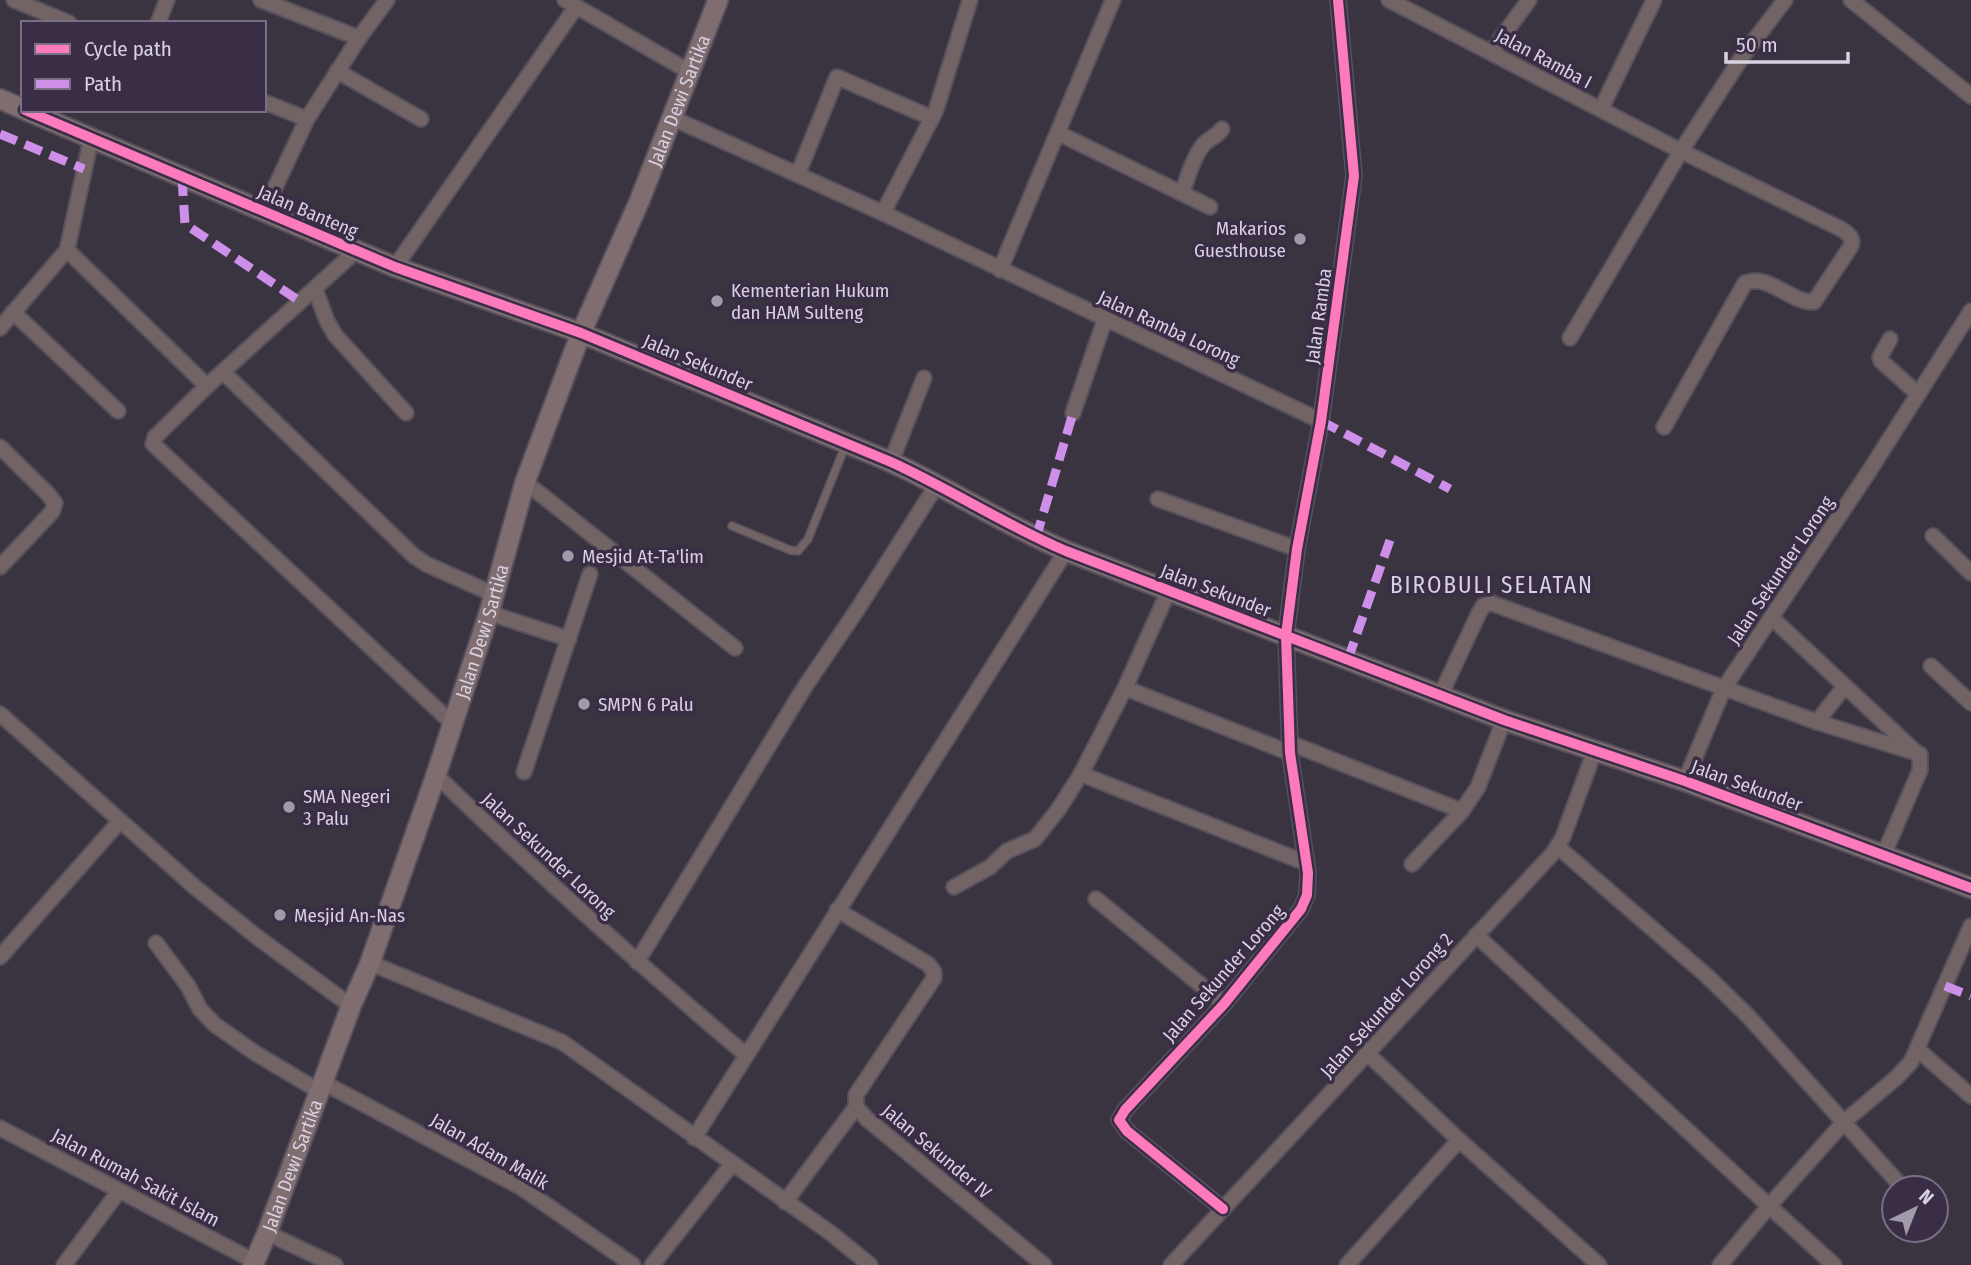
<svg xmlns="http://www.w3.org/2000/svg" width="1971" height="1265" viewBox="0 0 1971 1265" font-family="'Fira Sans Condensed',sans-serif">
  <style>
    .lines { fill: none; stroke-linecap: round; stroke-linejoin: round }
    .lane-casing { stroke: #56505c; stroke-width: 10 }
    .street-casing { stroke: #56505c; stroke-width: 18 }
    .secondary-casing { stroke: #56505c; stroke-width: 23 }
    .lane { stroke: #726365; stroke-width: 7 }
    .street { stroke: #726365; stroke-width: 14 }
    .secondary { stroke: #7f6d70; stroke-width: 19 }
    .quiet { stroke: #ce8fe9; stroke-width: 9; stroke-dasharray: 18 9; stroke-linecap: butt }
    .cycleway-casing { stroke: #3a2d46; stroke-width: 15 }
    .cycleway { stroke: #fd7abc; stroke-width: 10 }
    .poi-dot { fill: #a19aa9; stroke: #3a2d46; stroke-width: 2.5 }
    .labels { text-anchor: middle; stroke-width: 7; stroke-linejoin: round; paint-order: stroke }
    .street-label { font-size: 19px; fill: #d8d1e1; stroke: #3a2d46 }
    .poi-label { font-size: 19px; fill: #d8d1e1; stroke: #3a2d46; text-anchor: start }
    .quarter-label { font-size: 23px; letter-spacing: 2px; fill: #d8d1e1; stroke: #3a2d46 }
  </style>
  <rect width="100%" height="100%" fill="#3a3340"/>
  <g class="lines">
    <defs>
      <polyline id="lane" points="732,526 790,550 798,551 808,539 846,444"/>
      <g id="street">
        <polyline points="14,0 69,23"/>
        <polyline points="261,0 359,38"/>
        <polyline points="565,0 690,72"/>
        <path d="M1389 0 1681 151 1841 229C1848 233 1854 238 1851 246L1814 302C1791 303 1768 273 1745 283L1664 427"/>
        <polyline points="1851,0 1971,96"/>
        <polyline points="158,23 167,0"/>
        <polyline points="1491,52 1529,0"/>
        <polyline points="337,71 421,119"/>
        <polyline points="264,102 307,119"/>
        <polyline points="1601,109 1654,0"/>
        <polyline points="672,118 883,213 1321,421"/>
        <polyline points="1058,133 1210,207"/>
        <polyline points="798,174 837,77 932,118"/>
        <path d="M1182 193C1188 177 1193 157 1204 144 1210 138 1216 137 1222 129"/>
        <polyline points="264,211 307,119 359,38 387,0"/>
        <polyline points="883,213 936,110 970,0"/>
        <polyline points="67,250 207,386"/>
        <polyline points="357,250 207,386 155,437 153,444 453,724"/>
        <polyline points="395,267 576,7"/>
        <polyline points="1000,270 1113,0"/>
        <polyline points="315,289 327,321 335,335 406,413"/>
        <polyline points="13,312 118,411"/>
        <polyline points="0,328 67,250 91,139"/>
        <polyline points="1570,338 1681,151 1744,54 1785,0"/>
        <polyline points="1890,339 1880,357 1881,361 1918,394"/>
        <polyline points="223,372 414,556 426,564 493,594"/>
        <polyline points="1073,413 1105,319"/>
        <polyline points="0,447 48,494 55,503 52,512 0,567"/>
        <polyline points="891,462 924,378"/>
        <polyline points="525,482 735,648"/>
        <polyline points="1158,499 1297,549"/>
        <polyline points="1933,536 1971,573"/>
        <polyline points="489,613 569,639"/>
        <polyline points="1772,618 1920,756 1920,770 1884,854"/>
        <polyline points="1931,666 1971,703"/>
        <polyline points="1125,688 1290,753"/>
        <polyline points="1441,694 1479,613 1483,606 1491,603 1817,722 1920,754"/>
        <polyline points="0,714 196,888 257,937 351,1006"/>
        <polyline points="1817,722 1844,687"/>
        <polyline points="1290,743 1462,811 1478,787 1504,720"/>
        <polyline points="524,772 590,574"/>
        <polyline points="1081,774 1306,863"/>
        <path d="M436 775C536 872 640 965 746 1055"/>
        <polyline points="1685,781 1724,688 1868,473 1971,311"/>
        <polyline points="1558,847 1707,976 1748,1016 1903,1188"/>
        <polyline points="1412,864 1462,811"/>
        <polyline points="954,887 990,867 1007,851 1035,839 1058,810 1081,774 1125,688 1169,590"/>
        <polyline points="1096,899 1224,1004"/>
        <polyline points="837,910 928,964 934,972 934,978 856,1095 856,1107 867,1119 1044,1265"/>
        <polyline points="1476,935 1769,1206 1720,1265"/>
        <polyline points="156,943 188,986 200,1009 214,1024 255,1053 319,1091"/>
        <polyline points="0,957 120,821"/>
        <polyline points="637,962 804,688 857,610 938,483"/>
        <polyline points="370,963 562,1042 832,1234 870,1265"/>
        <polyline points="1917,1049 1971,1096"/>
        <polyline points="1368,1054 1459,1140 1599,1265"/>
        <polyline points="322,1082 522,1188 633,1265"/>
        <polyline points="0,1128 254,1261"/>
        <polyline points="694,1138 1066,551"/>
        <polyline points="785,1202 856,1107"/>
        <polyline points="1223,1209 1127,1131 1119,1120 1125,1110 1224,1004 1301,909 1307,895 1308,873 1290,753 1286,635 1297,549 1321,421 1354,176 1338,0"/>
        <polyline points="267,1233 335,1265"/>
        <polyline points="64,1265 119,1191"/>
        <polyline points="652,1265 732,1164"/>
        <polyline points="1171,1265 1554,852 1563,837 1595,750"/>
        <polyline points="1347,1265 1459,1140"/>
        <polyline points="1834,1265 1769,1206 1844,1122 1897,1077 1911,1062 1971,926"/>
      </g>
      <g id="secondary">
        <polyline points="0,99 23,109"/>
        <path d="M25 110 395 267 581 333 891 462C950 489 1005 525 1066 551L1504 720 1685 781 1971 888"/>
        <path id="s1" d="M253 1265 267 1233 351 1006 370 963 436 775 489 613 525 482 581 333 639 202 718 0"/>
      </g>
    </defs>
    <use href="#lane" class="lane-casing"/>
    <use href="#street" class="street-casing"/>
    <use href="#secondary" class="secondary-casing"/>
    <use href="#lane" class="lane"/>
    <use href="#street" class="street"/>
    <use href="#secondary" class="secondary"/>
    <g class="quiet">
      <polyline points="0,134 84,169"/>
      <polyline points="182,178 185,224 301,302"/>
      <polyline points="1321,421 1450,489"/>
      <polyline points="1036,538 1073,413"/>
      <polyline points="1348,659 1390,540"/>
      <polyline points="1945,986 1971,996"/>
    </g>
    <defs>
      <g id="cycleway">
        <path d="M25 110 395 267 581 333 891 462C950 489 1005 525 1066 551L1504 720 1685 781 1971 888"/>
        <polyline points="1223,1209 1127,1131 1119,1120 1125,1110 1224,1004 1301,909 1307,895 1308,873 1290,753 1286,635 1297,549 1321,421 1354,176 1338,0"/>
      </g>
    </defs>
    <use href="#cycleway" class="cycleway-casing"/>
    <use href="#cycleway" class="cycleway"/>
  </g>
  <g class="poi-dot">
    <circle cx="1300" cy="239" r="7"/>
    <circle cx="717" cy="301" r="7"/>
    <circle cx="568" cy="556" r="7"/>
    <circle cx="584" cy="704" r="7"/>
    <circle cx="289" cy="807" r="7"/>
    <circle cx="280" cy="915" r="7"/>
  </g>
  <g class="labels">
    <g class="street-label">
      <text transform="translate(1544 58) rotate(28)" y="7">Jalan Ramba I</text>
      <text dy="7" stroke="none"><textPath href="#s1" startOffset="1241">Jalan Dewi Sartika</textPath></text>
      <text transform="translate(308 211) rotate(23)" y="7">Jalan Banteng</text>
      <text transform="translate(1318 316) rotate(-82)" y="7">Jalan Ramba</text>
      <text transform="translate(1169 328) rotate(25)" y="7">Jalan Ramba Lorong</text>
      <text transform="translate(698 362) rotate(23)" y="7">Jalan Sekunder</text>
      <text transform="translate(1780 570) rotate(-56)" y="7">Jalan Sekunder Lorong</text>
      <text transform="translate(1216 590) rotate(21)" y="7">Jalan Sekunder</text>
      <text dy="7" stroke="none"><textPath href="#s1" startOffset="674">Jalan Dewi Sartika</textPath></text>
      <text transform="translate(1747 785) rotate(20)" y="7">Jalan Sekunder</text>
      <text transform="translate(549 855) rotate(43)" y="7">Jalan Sekunder Lorong</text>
      <text transform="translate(1223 973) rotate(-49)" y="7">Jalan Sekunder Lorong</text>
      <text transform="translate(1386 1005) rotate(-48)" y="7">Jalan Sekunder Lorong 2</text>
      <text transform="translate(490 1151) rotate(30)" y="7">Jalan Adam Malik</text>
      <text transform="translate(937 1151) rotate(40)" y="7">Jalan Sekunder IV</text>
      <text dy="7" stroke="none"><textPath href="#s1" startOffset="107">Jalan Dewi Sartika</textPath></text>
      <text transform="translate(136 1177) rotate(28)" y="7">Jalan Rumah Sakit Islam</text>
    </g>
    <g class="poi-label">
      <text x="1286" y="235" text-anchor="end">Makarios<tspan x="1286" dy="22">Guesthouse</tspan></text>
      <text x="731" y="297">Kementerian Hukum<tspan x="731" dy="22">dan HAM Sulteng</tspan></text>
      <text x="582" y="563">Mesjid At-Ta'lim</text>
      <text x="598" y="711">SMPN 6 Palu</text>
      <text x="303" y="803">SMA Negeri<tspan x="303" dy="22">3 Palu</tspan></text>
      <text x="294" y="922">Mesjid An-Nas</text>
    </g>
    <g class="quarter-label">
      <text x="1492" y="593">BIROBULI SELATAN</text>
    </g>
  </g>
  <rect x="21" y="21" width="245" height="91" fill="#3a2d46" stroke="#796f84" stroke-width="2"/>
  <rect x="35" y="44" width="35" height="10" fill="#fd7abc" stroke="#796f84" stroke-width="2"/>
  <text x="84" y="56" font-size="21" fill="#d8d1e1">Cycle path</text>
  <rect x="35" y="79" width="35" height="10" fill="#ce8fe9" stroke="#796f84" stroke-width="2"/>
  <text x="84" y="91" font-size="21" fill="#d8d1e1">Path</text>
  <g transform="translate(1915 1209) rotate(43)"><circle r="33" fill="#3a2d46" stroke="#796f84" stroke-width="2"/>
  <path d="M0-5L12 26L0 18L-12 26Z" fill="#a19aa9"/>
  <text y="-10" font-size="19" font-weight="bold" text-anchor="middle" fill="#d8d1e1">N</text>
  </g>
  <path d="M1726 52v10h122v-10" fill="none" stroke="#d8d1e1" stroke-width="3.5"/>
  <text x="1736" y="52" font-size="21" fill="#d8d1e1" stroke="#3a2d46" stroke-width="5" paint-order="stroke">50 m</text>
</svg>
